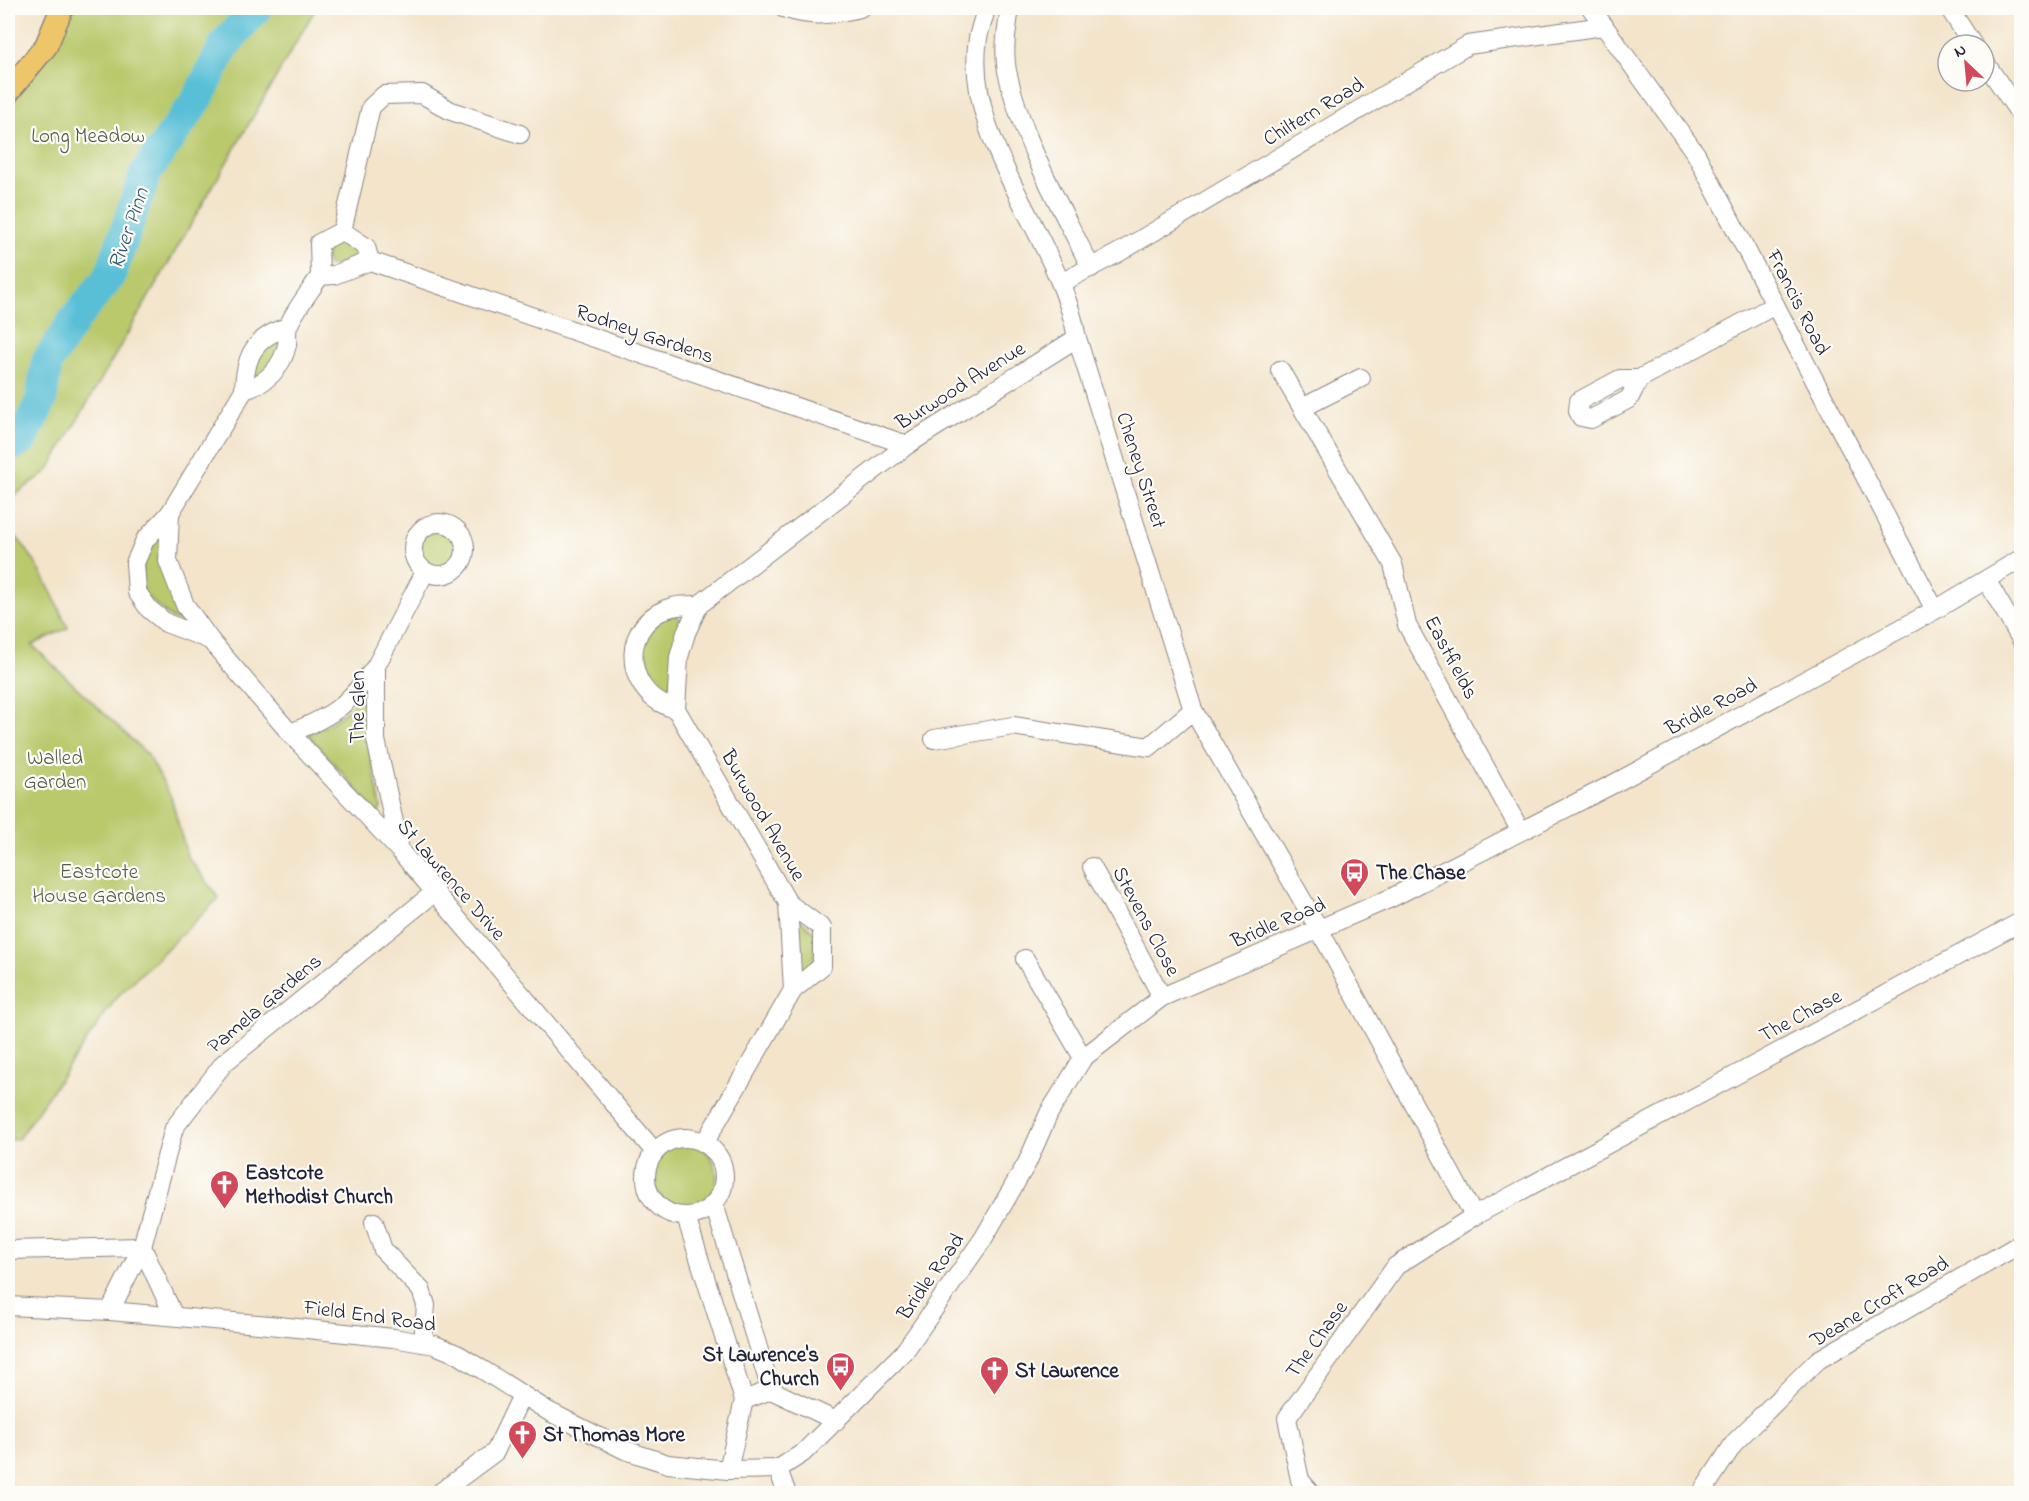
<svg xmlns="http://www.w3.org/2000/svg" width="2029" height="1501" viewBox="0 0 2029 1501" font-family="'Indie Flower',sans-serif">
  <style>
    .green { fill: #b9c96c; stroke: #6e7654; stroke-width: 1.5; fill-rule: evenodd }
    .lines { fill: none; stroke-linecap: round; stroke-linejoin: round }
    .river { stroke: #59bfd7; stroke-width: 32 }
    .minor-casing { stroke: #8a8382; stroke-width: 20 }
    .major-casing { stroke: #8a8382; stroke-width: 25 }
    .minor { stroke: #fff; stroke-width: 18 }
    .major { stroke: #ecc669; stroke-width: 22 }
    .labels { text-anchor: middle; stroke-width: 4.5; stroke-linejoin: round; paint-order: stroke }
    .street-label { font-size: 21px; fill: #22223b; stroke: #fdfcf7 }
    .park-label { font-size: 21px; fill: #575c4c; stroke: #fdfcf7 }
    .poi-label { font-size: 21px; font-weight: bold; fill: #22223b; stroke: #fdfcf7; text-anchor: start }
    .water-label { font-size: 22px; font-style: italic; fill: #355972; stroke: #fdfcf7 }
  </style>
  <rect width="100%" height="100%" fill="#fdfcf7"/>
  <filter id="ink" filterUnits="userSpaceOnUse"><feTurbulence type="fractalNoise" baseFrequency=".0167" numOctaves="2"/><feDisplacementMap in="SourceGraphic" scale="12" xChannelSelector="R" yChannelSelector="G"/><feConvolveMatrix kernelMatrix="1 2 1 2 8 2 1 2 1" color-interpolation-filters="sRGB"/></filter>
  <filter id="wash" filterUnits="userSpaceOnUse"><feTurbulence type="fractalNoise" baseFrequency=".008" numOctaves="4" result="noise"/><feDisplacementMap in="SourceGraphic" scale="24" xChannelSelector="R" yChannelSelector="G"/><feGaussianBlur stdDeviation="1.35" result="paint"/><feColorMatrix in="noise" values="0 0 0 0 0 0 0 0 0 0 0 0 0 0 0 0 0 1.4 0 .05"/><feComposite in="paint" operator="in"/></filter>
  <g filter="url(#wash)">
    <rect width="100%" height="100%" fill="#f3e4ca"/>
    <g class="green">
      <path d="M73 8H262L213 87 271 8H316L48 471 8 500V452L34 439 52 377 22 440 8 445V107L27 84ZM151 183 114 282 62 355 112 243Z"/>
      <polygon points="344,238 361,250 358,257 335,266 329,266 325,260 327,247"/>
      <path d="M282 333 284 345 260 380 249 383C249 364 264 340 282 333Z"/>
      <path d="M8 529C34 551 54 597 68 628L32 645 148 755 171 797 187 856 219 898 117 997 18 1139 8 1140Z"/>
      <polygon points="162,529 186,623 172,619 142,592 143,560"/>
      <circle cx="438" cy="549" r="20"/>
      <polygon points="676,614 682,623 669,693 665,696 643,676 640,643 660,619"/>
      <path d="M369 688 368 739 381 808 378 814 308 734C333 725 352 707 369 688Z"/>
      <polygon points="796,916 814,932 815,963 797,978"/>
      <circle cx="685" cy="1176" r="32"/>
    </g>
    <g class="lines">
      <polyline class="river" points="8,447 22,440 41,401 47,362 75,319 110,276 146,172 198,98 225,44 256,8"/>
    </g>
  </g>
  <g filter="url(#ink)">
    <g class="lines">
      <defs>
        <g id="minor">
          <path d="M783 8C813 18 830 15 860 8"/>
          <path d="M986 8C984 18 980 28 978 38 962 141 1060 239 1077 338L1193 710 1319 929 1474 1216"/>
          <path d="M1010 8C1007 28 1003 50 1007 71 1022 141 1060 205 1091 268"/>
          <polyline points="1591,8 1696,154 1935,610"/>
          <polyline points="1949,8 1973,45"/>
          <polyline points="1984,61 2022,117"/>
          <polyline points="342,231 371,107 384,95 422,94 451,111 520,134"/>
          <polyline points="320,276 319,243 342,231 366,247 370,261"/>
          <polyline points="1061,283 1118,253 1468,45 1604,26"/>
          <polyline points="1280,370 1393,564 1407,625 1520,830"/>
          <polyline points="1639,379 1620,379 1579,401 1578,411 1581,417 1591,419 1629,399 1639,379 1775,305"/>
          <path d="M244 390C266 384 282 368 287 345 288 340 286 333 288 327 293 312 311 290 320 276L334 275 370 261 907 445"/>
          <polyline points="1304,407 1361,378"/>
          <polyline points="170,513 168,561 185,605 210,640 290,733 400,851 655,1152"/>
          <circle cx="439" cy="549" r="26"/>
          <polyline points="1987,581 2022,641"/>
          <path d="M210 640 166 623 149 609 137 592 135 563 145 540 170 513 244 390C245 356 254 338 287 327"/>
          <path d="M676 709C627 698 616 630 666 609 676 605 688 605 699 605"/>
          <path d="M290 733C336 715 348 704 376 666"/>
          <polyline points="934,739 1013,726 1149,747 1193,710"/>
          <polyline points="400,850 376,740 376,666 425,572"/>
          <polyline points="1092,867 1162,997"/>
          <polyline points="788,903 822,928 822,966 793,990"/>
          <polyline points="1025,959 1083,1058"/>
          <circle cx="685" cy="1177" r="39"/>
          <polyline points="705,1142 793,990 788,903 676,709 679,657 686,633 699,605 907,445 1077,338"/>
          <polyline points="714,1204 771,1390"/>
          <polyline points="686,1217 744,1400 728,1470"/>
          <polyline points="374,1222 383,1250 421,1290 426,1305 423,1343"/>
          <polyline points="142,1247 174,1316"/>
          <polyline points="8,1250 142,1247"/>
          <polyline points="8,1306 110,1311 269,1325 393,1338 435,1345 459,1355 548,1411 625,1450 668,1464 728,1470 778,1469 803,1453 904,1352 983,1239 1027,1163 1049,1113 1083,1058 1162,997 1391,898 1619,781 1935,610 2022,558"/>
          <polyline points="110,1311 142,1247 174,1128 224,1063 435,892"/>
          <polyline points="744,1400 771,1390 836,1421"/>
          <polyline points="778,1469 787,1494"/>
          <polyline points="438,1494 495,1452 522,1395"/>
          <polyline points="1312,1494 1300,1480 1287,1418 1396,1266 1474,1216 2022,921"/>
          <polyline points="1701,1494 1735,1442 1818,1360 2022,1243"/>
        </g>
        <polyline id="major" points="8,92 46,46 62,8"/>
      </defs>
      <use href="#minor" class="minor-casing"/>
      <use href="#major" class="major-casing"/>
      <use href="#minor" class="minor"/>
      <use href="#major" class="major"/>
    </g>
  </g>
  <defs>
    <symbol id="bus-pin" viewBox="-11 -11 22 30"><path d="M0 17L-7.5 6A9.5 9.5 0 1 1 7.5 6Z" fill="#d1495b" stroke="#fdfcf7"/><path d="M-5-6H5V4H4V6H2V4H-2V6H-4V4H-5ZM-3.5-4V0h7V-4ZM-3.5 1.2v1.5H-2V1.2ZM2 1.2v1.5H3.5V1.2Z" fill="#fff"/></symbol>
    <symbol id="church-pin" viewBox="-11 -11 22 30"><path d="M0 17L-7.5 6A9.5 9.5 0 1 1 7.5 6Z" fill="#d1495b" stroke="#fdfcf7"/><path d="M-1.2-6h2.4v3.5h3.3v2.4h-3.3V6h-2.4V-.1h-3.3v-2.4h3.3Z" fill="#fff"/></symbol>
  </defs>
  <g fill-rule="evenodd">
    <use href="#bus-pin" x="1338" y="856" width="33" height="45"/>
    <use href="#church-pin" x="208" y="1168" width="33" height="45"/>
    <use href="#bus-pin" x="824" y="1350" width="33" height="45"/>
    <use href="#church-pin" x="978" y="1354" width="33" height="45"/>
    <use href="#church-pin" x="506" y="1418" width="33" height="45"/>
  </g>
  <g class="labels">
    <g class="street-label">
      <text transform="translate(1313 111) rotate(-31)" y="7">Chiltern Road</text>
      <text transform="translate(1799 302) rotate(63)" y="7">Francis Road</text>
      <text transform="translate(645 333) rotate(19)" y="7">Rodney Gardens</text>
      <text transform="translate(960 385) rotate(-32)" y="7">Burwood Avenue</text>
      <text transform="translate(1142 470) rotate(72)" y="7">Cheney Street</text>
      <text transform="translate(1452 657) rotate(62)" y="7">Eastfields</text>
      <text transform="translate(1711 706) rotate(-28)" y="7">Bridle Road</text>
      <text transform="translate(357 707) rotate(-90)" y="7">The Glen</text>
      <text transform="translate(764 815) rotate(60)" y="7">Burwood Avenue</text>
      <text transform="translate(452 879) rotate(49)" y="7">St Lawrence Drive</text>
      <text transform="translate(1147 921) rotate(62)" y="7">Stevens Close</text>
      <text transform="translate(1278 922) rotate(-23)" y="7">Bridle Road</text>
      <text transform="translate(264 1003) rotate(-40)" y="7">Pamela Gardens</text>
      <text transform="translate(1800 1015) rotate(-28)" y="7">The Chase</text>
      <text transform="translate(930 1276) rotate(-55)" y="7">Bridle Road</text>
      <text transform="translate(1879 1301) rotate(-31)" y="7">Deane Croft Road</text>
      <text transform="translate(370 1315) rotate(8)" y="7">Field End Road</text>
      <text transform="translate(1316 1339) rotate(-54)" y="7">The Chase</text>
    </g>
    <g class="park-label">
      <text x="88" y="142">Long Meadow</text>
      <text x="55" y="764">Walled<tspan x="55" dy="24">Garden</tspan></text>
      <text x="99" y="878">Eastcote<tspan x="99" dy="24">House Gardens</tspan></text>
    </g>
    <g class="poi-label">
      <text x="1376" y="879">The Chase</text>
      <text x="245" y="1179">Eastcote<tspan x="245" dy="24">Methodist Church</tspan></text>
      <text x="819" y="1361" text-anchor="end">St Lawrence's<tspan x="819" dy="24">Church</tspan></text>
      <text x="1015" y="1377">St Lawrence</text>
      <text x="543" y="1441">St Thomas More</text>
    </g>
    <g class="water-label">
      <text transform="translate(127 228) rotate(-71)" y="8">River Pinn</text>
    </g>
  </g>
  <rect width="2029" height="1501" fill="none" stroke="#fdfcf7" stroke-width="30"/>
  <g transform="translate(1966 63) rotate(334)"><circle r="28" fill="#fdfcf7" stroke="#a5a5ac" stroke-width="1.5"/>
  <path d="M0-4.5L10 22L0 15L-10 22Z" fill="#d1495b"/>
  <text y="-9" font-size="16" font-weight="bold" text-anchor="middle" fill="#22223b">N</text>
  </g>
</svg>
